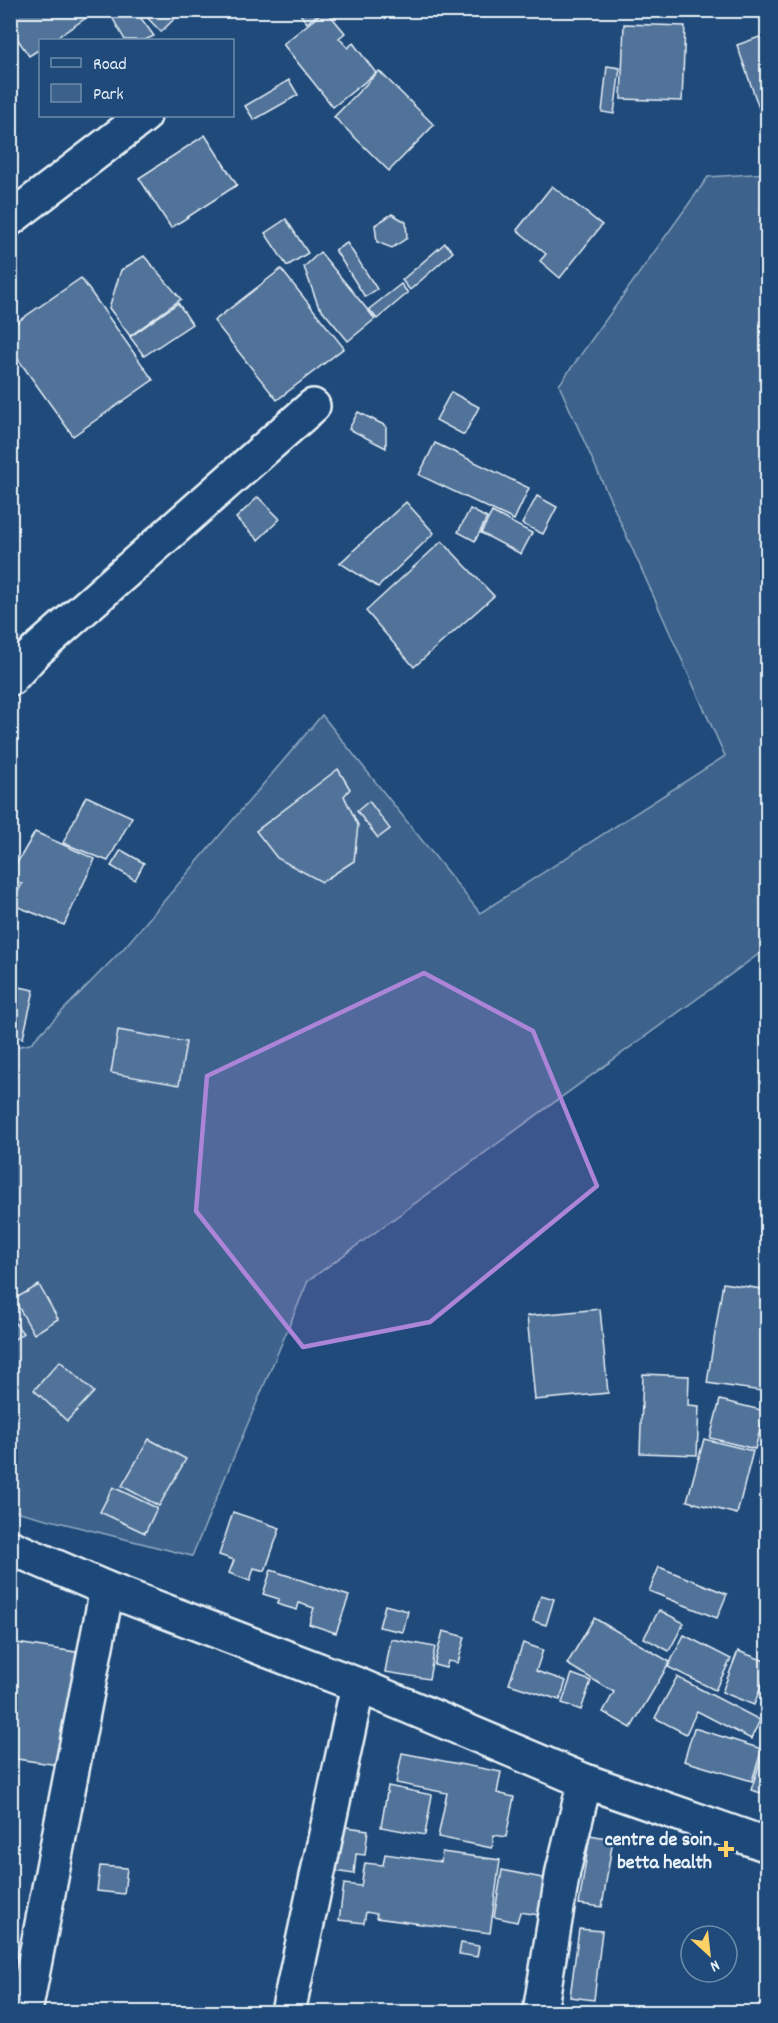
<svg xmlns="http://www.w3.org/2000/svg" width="778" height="2023" viewBox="0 0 778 2023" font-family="Dekko,sans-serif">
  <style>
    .green { fill: #3c628c; stroke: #92aac2; stroke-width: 1.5 }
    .building { fill: #517399; stroke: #e8f1f8; stroke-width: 1.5 }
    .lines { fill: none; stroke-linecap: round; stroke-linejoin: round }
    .street-casing { stroke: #e8f1f8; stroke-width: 38 }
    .secondary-casing { stroke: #e8f1f8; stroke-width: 38 }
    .street { stroke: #1f4a7a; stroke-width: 33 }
    .secondary { stroke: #1f4a7a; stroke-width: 33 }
    .marked { fill: #ac85d9; fill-opacity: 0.2; stroke: #ac85d9; stroke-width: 4.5; stroke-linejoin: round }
    .poi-dot { fill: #ffd166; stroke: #1f4a7a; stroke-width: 2 }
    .labels { text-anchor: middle; stroke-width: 4.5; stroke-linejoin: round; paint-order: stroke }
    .poi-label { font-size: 20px; font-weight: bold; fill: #e8f1f8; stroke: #1f4a7a; text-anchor: end }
  </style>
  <rect width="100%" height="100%" fill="#1f4a7a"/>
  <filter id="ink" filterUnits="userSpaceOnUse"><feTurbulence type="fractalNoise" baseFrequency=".0167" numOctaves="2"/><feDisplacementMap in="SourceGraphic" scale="12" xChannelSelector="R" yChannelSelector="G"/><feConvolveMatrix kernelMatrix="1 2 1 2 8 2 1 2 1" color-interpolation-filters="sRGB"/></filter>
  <g filter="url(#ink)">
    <polygon class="green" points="767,173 767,948 308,1281 192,1556 11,1510 11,1048 30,1044 124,948 322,715 480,913 725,756 559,385 708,177"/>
    <g class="building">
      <polygon points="10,10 98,10 53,40 40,40 40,49 29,56 10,28"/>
      <polygon points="108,10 135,10 154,36 145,40 125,40"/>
      <polygon points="140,10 183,10 161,32"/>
      <polygon points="297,10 323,10 307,23"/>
      <polygon points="326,10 345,33 339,38 348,48 353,43 376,73 333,107 283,44"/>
      <polygon points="624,24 685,26 682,101 621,99"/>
      <polygon points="768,34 768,108 760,111 737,45"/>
      <polygon points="607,66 620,68 614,114 602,112"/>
      <polygon points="379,71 434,125 389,171 334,117"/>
      <polygon points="289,80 298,95 254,120 245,106"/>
      <polygon points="205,135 237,185 171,228 139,178"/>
      <polygon points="552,186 602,225 560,278 540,261 546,254 517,230"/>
      <polygon points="392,214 406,222 407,238 392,248 377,242 375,225"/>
      <polygon points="286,219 308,253 287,266 265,233"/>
      <polygon points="347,243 377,289 365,297 335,250"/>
      <polygon points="445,243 453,252 410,290 402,280"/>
      <polygon points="320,252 375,319 348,341 318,305 304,267"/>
      <polygon points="144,256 181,299 130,336 109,308 121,270"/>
      <polygon points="281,269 344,348 277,400 214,321"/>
      <polygon points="81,278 153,380 73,436 10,348 10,327"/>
      <polygon points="401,284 408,293 377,319 369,309"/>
      <polygon points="178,303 192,324 144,356 130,337"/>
      <polygon points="451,392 479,407 464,435 436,420"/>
      <polygon points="358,412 386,426 386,448 349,429"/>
      <polygon points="435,443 529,488 514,520 419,475"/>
      <polygon points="537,496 557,507 543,534 522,524"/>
      <polygon points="258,497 280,519 258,540 236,518"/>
      <polygon points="406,502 434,533 378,587 340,563"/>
      <polygon points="470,509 487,518 475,541 458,532"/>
      <polygon points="492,512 532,533 521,554 481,533"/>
      <polygon points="442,541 494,596 414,667 366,611"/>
      <polygon points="338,769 350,789 344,796 358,825 354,861 322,882 277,858 256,831"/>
      <polygon points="86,796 132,817 108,861 63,843"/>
      <polygon points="369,801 390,829 378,838 357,811"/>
      <polygon points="35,832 95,859 64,925 11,904 22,884 10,881 10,875"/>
      <polygon points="121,850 144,863 135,880 111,866"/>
      <polygon points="10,985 34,990 23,1038 10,1035"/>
      <polygon points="118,1030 186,1042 179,1085 111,1073"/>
      <polygon points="723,1283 768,1290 768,1392 707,1383"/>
      <polygon points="39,1285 58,1319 34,1334 14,1299"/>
      <polygon points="600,1309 608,1393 535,1400 527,1316"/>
      <polygon points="10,1317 23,1333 10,1342"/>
      <polygon points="60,1361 94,1392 67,1421 34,1390"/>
      <polygon points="643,1374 689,1376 688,1405 699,1406 697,1455 640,1453"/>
      <polygon points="720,1400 765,1411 755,1449 710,1438"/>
      <polygon points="767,1413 768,1413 768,1466 758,1465"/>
      <polygon points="149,1439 186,1459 159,1506 122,1486"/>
      <polygon points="704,1439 753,1451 737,1514 687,1501"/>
      <polygon points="113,1487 157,1508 145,1533 100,1512"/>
      <polygon points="233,1512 280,1528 265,1571 254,1568 250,1581 229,1573 234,1560 219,1555"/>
      <polygon points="659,1567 727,1594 717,1618 649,1591"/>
      <polygon points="271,1570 349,1596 336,1633 309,1624 314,1608 299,1603 297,1610 277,1604 279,1599 263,1594"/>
      <polygon points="541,1595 554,1599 546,1625 533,1621"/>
      <polygon points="385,1605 408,1611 403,1632 379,1627"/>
      <polygon points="659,1610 684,1623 669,1651 644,1638"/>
      <polygon points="594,1618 670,1662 631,1728 603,1712 614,1692 567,1664"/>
      <polygon points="443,1631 465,1637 458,1663 448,1661 446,1668 434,1665"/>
      <polygon points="684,1635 731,1659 715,1690 668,1667"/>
      <polygon points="391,1639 435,1647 429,1679 385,1672"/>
      <polygon points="10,1642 82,1653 65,1766 10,1758 17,1708 10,1707"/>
      <polygon points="523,1643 543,1650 536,1671 566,1681 560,1700 509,1684"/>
      <polygon points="738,1651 768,1662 768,1668 754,1705 722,1692"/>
      <polygon points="572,1674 591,1681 581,1710 562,1703"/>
      <polygon points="677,1677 760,1720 751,1739 697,1711 686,1734 655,1718"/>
      <polygon points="694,1728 762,1749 752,1781 684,1761"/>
      <polygon points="402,1753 501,1772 497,1793 514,1797 506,1837 494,1835 492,1848 438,1837 447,1793 396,1783"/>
      <polygon points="762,1756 768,1758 768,1795 751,1790"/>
      <polygon points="388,1786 432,1795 425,1835 381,1827"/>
      <polygon points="340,1826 368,1830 365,1855 356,1854 354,1874 334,1871"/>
      <polygon points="590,1835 613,1839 602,1907 579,1904"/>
      <polygon points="442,1852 500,1860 490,1933 376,1918 377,1914 366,1912 364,1923 339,1920 344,1884 361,1886 365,1863 383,1865 385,1854 441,1862"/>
      <polygon points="100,1866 127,1868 124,1894 97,1891"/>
      <polygon points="502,1870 558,1881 551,1917 520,1912 517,1922 494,1917"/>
      <polygon points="579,1929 602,1931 594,2000 570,1997"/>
      <polygon points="461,1943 479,1946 477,1957 459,1954"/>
      <polygon points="562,2006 590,2008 589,2012 561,2012"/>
    </g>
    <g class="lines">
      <defs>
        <g id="street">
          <polyline points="10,219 144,116"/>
          <polyline points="10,679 35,652 313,406"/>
          <polyline points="25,2012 107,1589"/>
          <polyline points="288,2012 358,1685"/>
          <polyline points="540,2012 563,1871 585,1781"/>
        </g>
        <polyline id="secondary" points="10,1547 107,1589 358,1685 585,1781 768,1845"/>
      </defs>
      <use href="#street" class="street-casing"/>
      <use href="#secondary" class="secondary-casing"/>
      <use href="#street" class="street"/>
      <use href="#secondary" class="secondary"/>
    </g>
  </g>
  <path class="marked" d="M424 973 533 1031 597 1186 430 1322 303 1347 196 1211 207 1076Z"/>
  <path class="poi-dot" d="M723 1840h6v6h6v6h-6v6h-6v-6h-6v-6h6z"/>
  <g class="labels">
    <g class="poi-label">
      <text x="712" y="1845">centre de soin<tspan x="712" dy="23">betta health</tspan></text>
    </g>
  </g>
  <rect width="778" height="2023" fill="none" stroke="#1f4a7a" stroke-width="36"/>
  <rect x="18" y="18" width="742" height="1987" fill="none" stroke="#e8f1f8" stroke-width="2" filter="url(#ink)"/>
  <rect x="39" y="39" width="195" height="78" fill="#1f4a7a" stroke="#6f8dac" stroke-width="1.5"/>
  <rect x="51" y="58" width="30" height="9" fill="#1f4a7a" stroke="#6f8dac" stroke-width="1.5"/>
  <text x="93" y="69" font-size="18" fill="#e8f1f8">Road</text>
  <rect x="51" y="84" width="30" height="18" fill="#3c628c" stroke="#6f8dac" stroke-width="1.5"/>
  <text x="93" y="99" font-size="18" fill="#e8f1f8">Park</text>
  <g transform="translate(709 1954) rotate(153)"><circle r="28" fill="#1f4a7a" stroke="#6f8dac" stroke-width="1.5"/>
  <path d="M0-4.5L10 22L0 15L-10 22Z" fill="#ffd166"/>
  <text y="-9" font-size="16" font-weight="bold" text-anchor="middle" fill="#e8f1f8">N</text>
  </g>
</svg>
